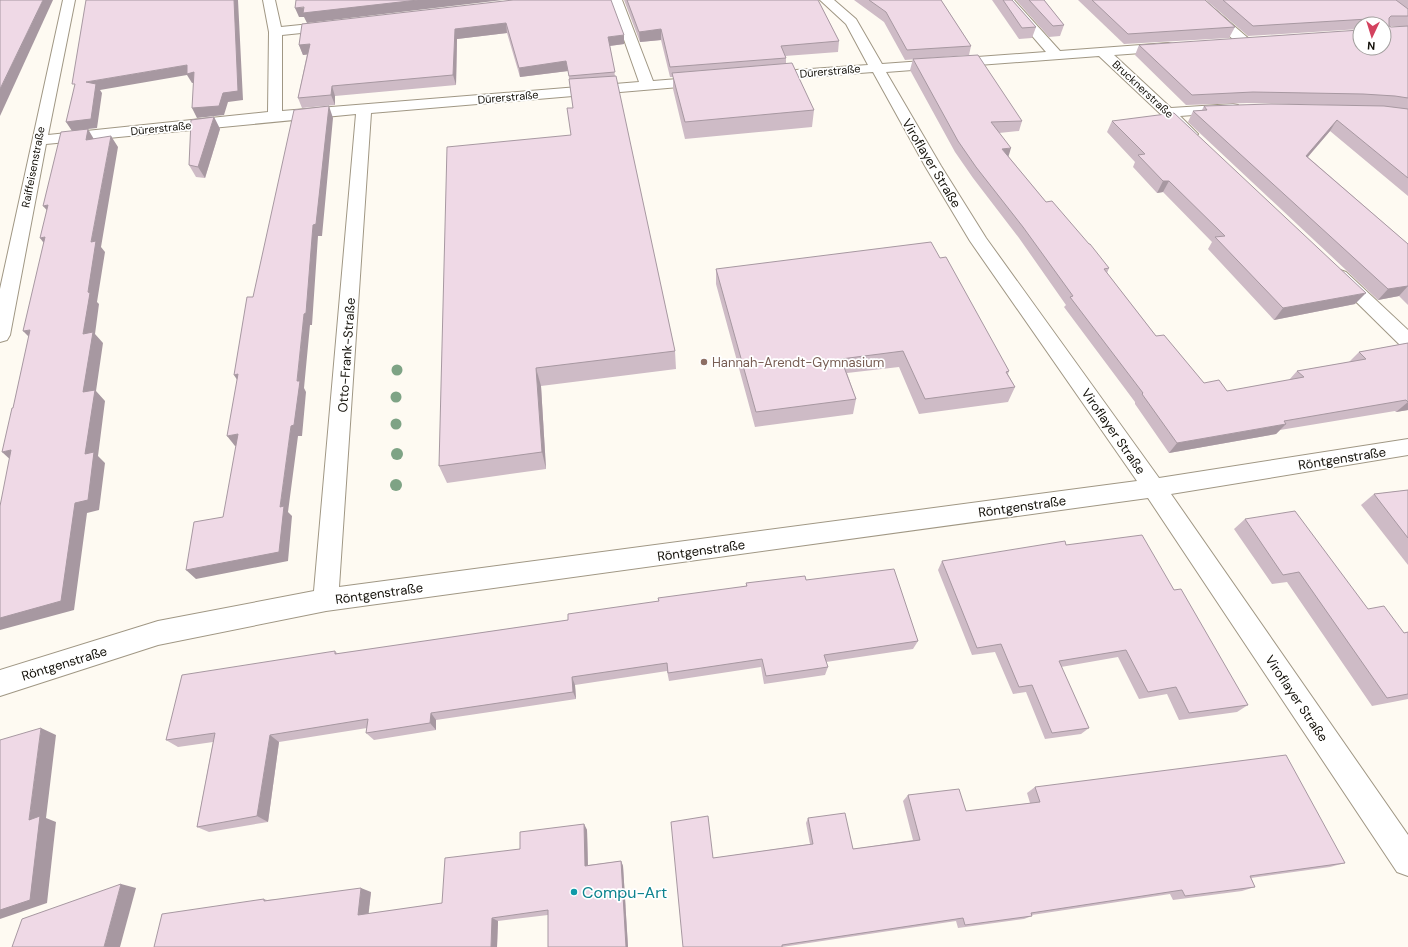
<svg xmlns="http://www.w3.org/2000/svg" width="1408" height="947" viewBox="0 0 1408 947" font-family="'DM Sans',sans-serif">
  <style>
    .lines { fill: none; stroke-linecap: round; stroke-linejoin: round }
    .street-casing { stroke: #a09784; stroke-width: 2 }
    .street { fill: #fff; fill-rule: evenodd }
    .tree { fill: #7ea385 }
    .wall { fill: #cebbc6 }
    .shaded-wall { fill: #a798a1 }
    .building { fill: #efd9e6; stroke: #a798a1 }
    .education-dot { fill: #8d6e63; stroke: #fff; stroke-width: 1.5 }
    .culture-dot { fill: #0f9aa8; stroke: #fff; stroke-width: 1.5 }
    .labels { text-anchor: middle; stroke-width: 3.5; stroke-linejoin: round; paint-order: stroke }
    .far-street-label { font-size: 11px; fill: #131009; stroke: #fff }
    .street-label { font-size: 13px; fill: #131009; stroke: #fff }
    .education-label { font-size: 13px; fill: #785e54; stroke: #fff; text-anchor: start }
    .near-culture-label { font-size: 16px; fill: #0d838f; stroke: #fff; text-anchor: start }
  </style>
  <rect width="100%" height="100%" fill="#fefaf2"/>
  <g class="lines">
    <defs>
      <g id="street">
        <polygon points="63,0 75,0 48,135 268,112 269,32 263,0 275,0 281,27 330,22 335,23 336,26 335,29 330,30 282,35 282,111 639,82 610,0 622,0 653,81 703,77 708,78 710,81 708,84 703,85 371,113 339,587 1137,481 970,241 925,166 873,72 767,80 762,79 760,76 762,73 767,72 868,65 846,24 820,0 834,0 856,19 882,64 1046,52 1001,0 1014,0 1060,51 1168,43 1173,44 1175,47 1173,50 1168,51 1114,55 1171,108 1233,104 1238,105 1240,108 1238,111 1233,112 1180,116 1198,134 1195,137 1190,139 1185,137 1099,56 886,72 941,166 986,238 1159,478 1408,439 1408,455 1171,494 1408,835 1408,876 1397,872 1148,498 326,611 158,645 0,696 0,670 158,621 314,591 356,114 46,144 10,335 7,340 0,342 0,289"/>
        <polygon points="1191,0 1204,0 1248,38 1250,41 1248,44 1238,44"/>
        <polygon points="1340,270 1346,272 1408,330 1408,348 1401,346 1334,280 1331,276 1334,272"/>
      </g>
    </defs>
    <use href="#street" class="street-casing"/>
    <use href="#street" class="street"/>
  </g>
  <g class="tree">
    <circle cx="397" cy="370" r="5.5"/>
    <circle cx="396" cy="397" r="5.5"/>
    <circle cx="396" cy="424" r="5.5"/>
    <circle cx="397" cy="454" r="6"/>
    <circle cx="396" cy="485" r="6"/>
  </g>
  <g class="wall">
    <polygon points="513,0 624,44 610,46 615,76 675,351 676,369 541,386 546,469 447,483 439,466 571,135 573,108 568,71 520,77 507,33 457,39 456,85 335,96 335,105 302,108 298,98 307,54 303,55 299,45"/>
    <polygon points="624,0 818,0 839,41 838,52 785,56 786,58 786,64 814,110 812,127 685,139 673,89 673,77 670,77 661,40 640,42"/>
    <polygon points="854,0 941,0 971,46 969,55 905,60 884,22"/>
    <polygon points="992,0 1012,0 1036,27 1032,38 1019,39"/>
    <polygon points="1016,0 1044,0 1064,25 1060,36 1049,37"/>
    <polygon points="1078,0 1205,0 1235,27 1229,38 1124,44"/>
    <polygon points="1206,0 1408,0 1408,26 1390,26 1391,27 1408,26 1408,196 1330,131 1308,157 1408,244 1408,305 1399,296 1378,300 1188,122 1193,111 1202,110 1204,106 1368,106 1247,103 1186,105 1135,55 1139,45 1360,48 1384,24 1360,24 1360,29 1248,36"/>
    <polygon points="913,59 1022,121 1019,131 999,133 1008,156 1046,202 1109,268 1107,273 1156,336 1204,383 1227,391 1289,380 1297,371 1349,362 1359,352 1408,343 1408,410 1396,412 1395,411 1280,430 1276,434 1169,453 1135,404 1135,402 1064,307 1066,305 1019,238 973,178 955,152 910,70"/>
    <polygon points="214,117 220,129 205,178 196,177 189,165"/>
    <polygon points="1112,121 1355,304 1274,320 1208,249 1212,242 1163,192 1157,193 1133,167 1135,162 1107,132"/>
    <polygon points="940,258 1009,371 1008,374 1015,387 1008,402 919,414 899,367 847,373 856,399 853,414 755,427 716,284 716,269"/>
    <polygon points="1408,490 1408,565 1361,505 1374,494"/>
    <polygon points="1245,519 1368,609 1404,633 1408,632 1408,699 1372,706 1287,582 1272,584 1234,529"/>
    <polygon points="1066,545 1174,590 1248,705 1237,712 1179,720 1167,694 1139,699 1118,657 1061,667 1089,728 1081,734 1045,739 1026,692 1013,694 995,652 972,655 938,570 942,561"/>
    <polygon points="806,580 918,641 913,649 826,662 828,667 825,675 764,684 761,667 669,681 667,671 575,685 576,699 436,720 436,730 374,740 366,733 367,728 279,742 268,822 209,832 197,827 213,742 178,747 166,740 335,651 338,654 568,620 659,601 746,586 746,583"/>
    <polygon points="1035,787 1345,863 1330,867 1251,878 1255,887 1242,891 1173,900 1170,894 1032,915 1032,916 1024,919 958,928 956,921 782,947 713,858 810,844 806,823 808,818 853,849 913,840 903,801 908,795 966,811 1030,803 1027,793"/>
    <polygon points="584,824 587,830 588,865 621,861 623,866 628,947 548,947 548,915 498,921 497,947 154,947 264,899 267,900 371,892 368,914 442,903 520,849"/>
  </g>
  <g class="shaded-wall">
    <polygon points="43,0 53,0 0,116 0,89"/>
    <polygon points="234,0 238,0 243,100 228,102 224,115 197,118 192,108"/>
    <polygon points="418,0 503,0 307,23 304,17 299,17 295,8"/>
    <polygon points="506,23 507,33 457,39 456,85 453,75 455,29"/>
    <polygon points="661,29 661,40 640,42 639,32"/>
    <polygon points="624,35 624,44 609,46 608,37"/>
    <polygon points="310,44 313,54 303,55 299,45"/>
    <polygon points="566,61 568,71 520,77 519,68"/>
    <polygon points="187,65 194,72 198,82 192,83 187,75 100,90 102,93 97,128 88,129 95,141 94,151 72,131 66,122 86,82"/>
    <polygon points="332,86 335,96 335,105 331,95"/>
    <polygon points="329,106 333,118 322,236 318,236 312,325 310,325 304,388 306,392 302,436 298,436 288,512 292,516 288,561 196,579 186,570 280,507 297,381 313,225"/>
    <polygon points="214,117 220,129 205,178 198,167"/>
    <polygon points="1337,120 1330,131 1299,167 1306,156"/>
    <polygon points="111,136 118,147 101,247 105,252 97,302 99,304 95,334 103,343 96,391 105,401 98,456 105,463 99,510 87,513 74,610 0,630 0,618 75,503 83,392 83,334 88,292 91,242"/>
    <polygon points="1011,148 1008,158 1002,149"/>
    <polygon points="1163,181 1169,181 1163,192 1157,193"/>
    <polygon points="48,205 53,217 43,206"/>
    <polygon points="45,237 49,250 40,238"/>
    <polygon points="1408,286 1399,296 1378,300 1388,289"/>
    <polygon points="1366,293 1355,304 1274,320 1283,308"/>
    <polygon points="30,330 34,342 23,331"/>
    <polygon points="536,368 541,386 546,469 542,452"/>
    <polygon points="238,374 241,386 234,375"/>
    <polygon points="1408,402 1408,410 1396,412"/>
    <polygon points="1286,424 1276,434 1169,453 1177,443"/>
    <polygon points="238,434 247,445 235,446 227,436"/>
    <polygon points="11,450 14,463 2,452"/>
    <polygon points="572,677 575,685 576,699 573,692"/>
    <polygon points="431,713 436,720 436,730 430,723"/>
    <polygon points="41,728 56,735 46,818 56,822 47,903 0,919 0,910 29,820"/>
    <polygon points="270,735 279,742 268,822 257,816"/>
    <polygon points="584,824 587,830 588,870 585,866"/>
    <polygon points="621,861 623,866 628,947 626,947"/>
    <polygon points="121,884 136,888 120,947 104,947"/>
    <polygon points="361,888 371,892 368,919 358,915"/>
    <polygon points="492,918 498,921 497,947 491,947"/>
  </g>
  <g class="building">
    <polygon points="0,0 43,0 0,89"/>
    <polygon points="86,0 234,0 238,91 223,93 219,106 192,108 194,72 187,74 187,65 86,82 96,84 91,119 66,122 75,84 72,84"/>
    <polygon points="296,0 418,0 303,13 304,7 295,8"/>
    <polygon points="513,0 611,0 624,35 608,37 615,72 569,76 566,61 519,68 506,23 455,29 453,75 332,86 331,95 298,98 310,44 299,45 302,24"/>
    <polygon points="627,0 818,0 839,41 781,46 786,58 670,67 661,29 639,32"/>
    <polygon points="869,0 941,0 971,46 907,50 886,12"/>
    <polygon points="1003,0 1012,0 1036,27 1022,28"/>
    <polygon points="1029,0 1044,0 1064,25 1053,26"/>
    <polygon points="1092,0 1205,0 1235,27 1128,34"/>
    <polygon points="1223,0 1396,0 1408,9 1408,16 1391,16 1389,18 1389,26 1391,27 1408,26 1408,98 1395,96 1363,94 1253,92 1192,95 1139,45 1360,30 1360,48 1384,48 1384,24 1368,24 1368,19 1253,26"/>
    <polygon points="978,55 1022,121 991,122 1011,148 1002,149 1046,202 1052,201 1089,244 1090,244 1109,268 1104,269 1156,336 1164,335 1204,383 1219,380 1227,391 1304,377 1297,371 1366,359 1359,352 1408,343 1408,402 1406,400 1284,421 1286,424 1177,443 1142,394 1143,393 1070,297 1073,296 1023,227 976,167 958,141 913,59"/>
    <polygon points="792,63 814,110 685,122 672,73"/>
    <polygon points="616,76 675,351 536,368 542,452 439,466 447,147 571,135 567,108 573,108 569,79"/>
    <polygon points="1271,104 1384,106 1408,109 1408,178 1337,120 1306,156 1408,244 1408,286 1388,289 1193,111 1207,110 1204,106"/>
    <polygon points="329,106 316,224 313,225 306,313 304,314 297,381 300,381 294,425 291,426 280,507 284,506 279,552 186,570 194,522 223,517 238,434 227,436 238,374 234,375 247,297 253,297 294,110"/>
    <polygon points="1174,113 1366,293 1283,308 1215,237 1225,236 1169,181 1163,181 1138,155 1145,154 1112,121"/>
    <polygon points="214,117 198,167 189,165 191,120"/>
    <polygon points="88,129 86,140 111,136 91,242 96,241 88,292 90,293 83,334 93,332 83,392 95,390 85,454 94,452 88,500 75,503 61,601 0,618 0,506 11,450 2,452 12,408 13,408 30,330 23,331 45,237 40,238 48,205 43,206 61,132"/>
    <polygon points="931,242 940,258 946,257 1009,371 1006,372 1015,387 925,399 903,351 841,359 856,399 756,412 716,269"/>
    <polygon points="1408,490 1408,538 1374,494"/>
    <polygon points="1295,511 1368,609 1384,606 1404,633 1408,632 1408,694 1387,698 1299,572 1283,575 1245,519"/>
    <polygon points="1142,535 1174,590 1181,589 1248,705 1189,713 1176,687 1148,692 1126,650 1059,661 1089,728 1052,733 1032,685 1019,687 1001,644 977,648 942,561 1065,541 1066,545"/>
    <polygon points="894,569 918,641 824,655 828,667 766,676 762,659 668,673 667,663 572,677 573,692 431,713 430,723 366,733 368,719 270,735 257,816 197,827 215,733 166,740 182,675 335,651 335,654 568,620 568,614 659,601 658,598 747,586 746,583 805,576 806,580"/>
    <polygon points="41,728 29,820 40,816 30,900 0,910 0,740"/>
    <polygon points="1286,755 1345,863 1250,876 1255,887 1185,896 1182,890 1031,913 1032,916 965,925 963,918 782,945 782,947 683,947 671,822 708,816 713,858 813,844 808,818 845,813 853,849 920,840 908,795 959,789 966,811 1040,802 1035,787"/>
    <polygon points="584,824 585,866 621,861 626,947 548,947 548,910 492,918 491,947 154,947 162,914 264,899 264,901 361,888 358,915 442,903 445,858 520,849 520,832"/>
    <polygon points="121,884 104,947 12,947 22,919"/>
  </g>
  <circle class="education-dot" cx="704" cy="362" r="4"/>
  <circle class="culture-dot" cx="574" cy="892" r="4"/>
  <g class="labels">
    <g class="far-street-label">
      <text transform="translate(830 71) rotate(-5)" y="4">Dürerstraße</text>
      <text transform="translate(1143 89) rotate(43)" y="4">Brucknerstraße</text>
      <text transform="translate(508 97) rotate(-5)" y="4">Dürerstraße</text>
      <text transform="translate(161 128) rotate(-6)" y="4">Dürerstraße</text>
      <text transform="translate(33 167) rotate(-79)" y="4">Raiffeisenstraße</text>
    </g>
    <g class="street-label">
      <text transform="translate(932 163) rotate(59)" y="5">Viroflayer Straße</text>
      <text transform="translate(346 355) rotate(-86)" y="5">Otto-Frank-Straße</text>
      <text transform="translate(1114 431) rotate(55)" y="5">Viroflayer Straße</text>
      <text transform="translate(1342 458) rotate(-9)" y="5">Röntgenstraße</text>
      <text transform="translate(1022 506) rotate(-8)" y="5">Röntgenstraße</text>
      <text transform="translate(701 550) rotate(-8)" y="5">Röntgenstraße</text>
      <text transform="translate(379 593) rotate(-8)" y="5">Röntgenstraße</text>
      <text transform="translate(64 663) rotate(-17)" y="5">Röntgenstraße</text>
      <text transform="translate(1297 698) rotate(56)" y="5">Viroflayer Straße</text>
    </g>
    <g class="education-label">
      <text x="712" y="367">Hannah-Arendt-Gymnasium</text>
    </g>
    <g class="near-culture-label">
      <text x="582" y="898">Compu-Art</text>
    </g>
  </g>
  <g transform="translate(1372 36) rotate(184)"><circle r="19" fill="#ffffff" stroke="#a19f9d"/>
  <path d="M0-3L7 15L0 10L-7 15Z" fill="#d3425f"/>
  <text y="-6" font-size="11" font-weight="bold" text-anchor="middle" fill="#131009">N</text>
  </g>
</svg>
